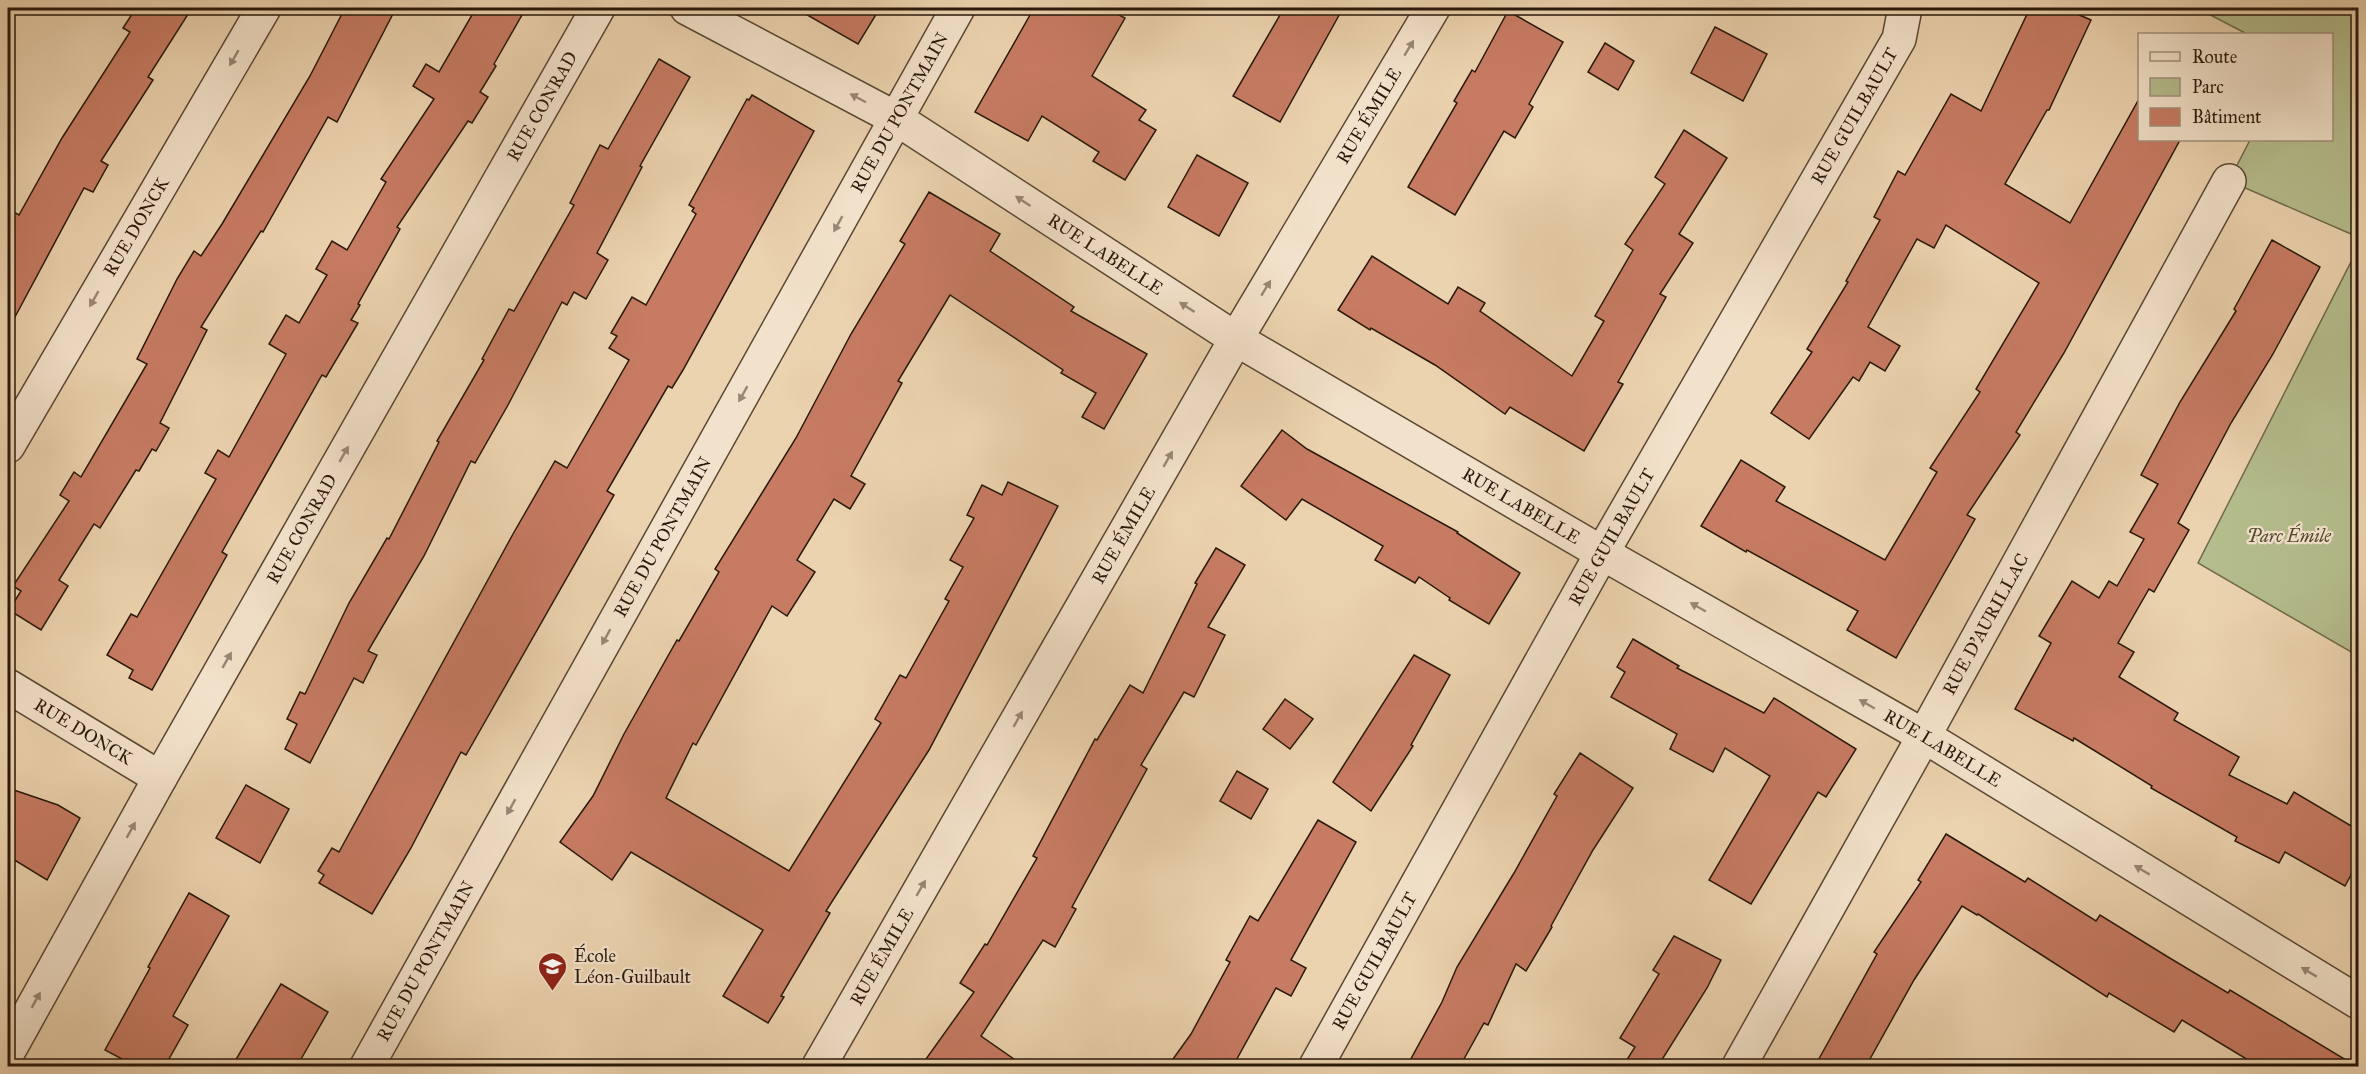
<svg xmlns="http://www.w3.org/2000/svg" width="2366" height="1074" viewBox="0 0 2366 1074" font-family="'IM FELL Great Primer',serif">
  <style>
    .green { fill: #b5bd8d; stroke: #6f6a4c; stroke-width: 1.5 }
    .building { fill: #c77b63; stroke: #29180b; stroke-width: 1.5 }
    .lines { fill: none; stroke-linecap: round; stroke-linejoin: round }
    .minor-casing { stroke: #5a4734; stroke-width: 36 }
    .minor { stroke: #f3e2cb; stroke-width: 33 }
    .oneway { fill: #988775 }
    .labels { text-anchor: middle; stroke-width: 4.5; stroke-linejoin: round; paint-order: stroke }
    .street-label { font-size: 18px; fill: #29180b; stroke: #f3e2cb }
    .park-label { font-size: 18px; font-style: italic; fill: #534a32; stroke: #f3e2cb }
    .poi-label { font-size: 18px; fill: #29180b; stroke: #f3e2cb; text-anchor: start }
  </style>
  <rect width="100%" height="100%" fill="#ecd3af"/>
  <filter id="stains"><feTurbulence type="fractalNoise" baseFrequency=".00333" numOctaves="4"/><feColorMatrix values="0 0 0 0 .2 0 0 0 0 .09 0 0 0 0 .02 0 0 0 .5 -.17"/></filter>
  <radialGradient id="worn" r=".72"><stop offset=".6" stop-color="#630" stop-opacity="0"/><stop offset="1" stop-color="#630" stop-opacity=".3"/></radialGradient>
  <g class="green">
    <polygon points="2197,8 2358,8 2358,237 2229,181 2250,140 2332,140 2332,34 2247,34"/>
    <polygon points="2358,248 2358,656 2198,563"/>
  </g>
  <g class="building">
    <polygon points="136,8 192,8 148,77 153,80 101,161 108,165 93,192 84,188 8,330 8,209 19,215 62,138 130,32 123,28"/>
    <polygon points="345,8 396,8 337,122 328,117 263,232 261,231 201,327 207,330 160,423 169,428 156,451 152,449 139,471 136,470 100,528 94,524 59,580 68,586 41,630 9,610 21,591 13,586 69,501 60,495 74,472 81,477 147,364 137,359 177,279 194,251 201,256 222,224 310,76"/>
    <polygon points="476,8 526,8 494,64 496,66 480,92 488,97 472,123 468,121 397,227 400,229 358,304 360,305 351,320 358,323 326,377 322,375 222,552 227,555 152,690 129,678 133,670 107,655 131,614 137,617 216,479 205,473 218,450 229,457 286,354 269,344 286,315 299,323 327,275 316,269 332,241 347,250 386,182 381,179 434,99 413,86 426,64 439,72"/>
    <polygon points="795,8 880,8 858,44"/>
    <polygon points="1034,8 1106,8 1125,18 1092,76 1146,110 1139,120 1156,130 1125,180 1093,161 1099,152 1042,116 1028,141 975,112"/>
    <polygon points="1284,8 1343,8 1280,122 1233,96"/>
    <polygon points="2030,8 2063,8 2091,20 2049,110 2047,110 2005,184 2070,223 2139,99 2139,140 2180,140 2064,353 2016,432 2020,435 1967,515 1975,519 1896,658 1847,630 1858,611 1747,550 1746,552 1701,526 1741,460 1785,487 1776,501 1885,560 1937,472 1930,468 1980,392 1976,389 2039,283 1946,225 1934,248 1917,239 1868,327 1900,346 1885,371 1870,362 1859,381 1853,377 1809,439 1771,413 1812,352 1807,349 1848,282 1846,281 1880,220 1874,217 1898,171 1905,175 1951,94 1981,111"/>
    <polygon points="1508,11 1563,42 1529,104 1533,107 1515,138 1504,131 1455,215 1408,187 1457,103 1454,101 1472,70 1475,72"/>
    <polygon points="1715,27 1767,54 1743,101 1691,73"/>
    <polygon points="1605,43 1634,61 1618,90 1588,72"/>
    <polygon points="659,59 690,77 640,166 642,167 597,253 608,260 586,299 574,292 567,305 562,302 508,405 475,463 471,461 424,556 368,651 377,655 363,683 354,678 310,763 285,749 297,724 287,719 300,692 305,694 349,603 387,538 389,539 439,442 437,441 484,360 482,359 509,309 514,311 574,205 570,203 600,145 608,149"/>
    <polygon points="752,95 814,131 683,370 672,388 668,386 607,491 614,495 466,755 461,752 411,848 372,914 319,883 324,875 318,871 332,848 339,852 513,534 555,461 567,468 629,360 609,348 617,336 611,333 632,297 646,305 696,214 692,211 694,208 689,205 747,99 749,100"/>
    <polygon points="1684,130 1727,158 1679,234 1693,243 1660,294 1666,297 1618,382 1623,384 1584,451 1510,407 1505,414 1435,365 1371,328 1370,330 1338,310 1372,256 1448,304 1458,287 1485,303 1480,311 1572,376 1604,321 1595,316 1633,250 1625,244 1665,184 1655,177"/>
    <polygon points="1197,155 1248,183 1219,236 1168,207"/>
    <polygon points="929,192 1000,234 990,251 1074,307 1071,311 1147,354 1104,429 1082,417 1096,393 1061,373 1063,370 950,295 898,381 902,383 851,476 865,484 850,509 834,499 797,560 815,572 787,616 772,606 696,745 693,743 666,798 789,871 881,723 875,719 900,675 906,678 949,601 945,599 963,567 950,560 974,518 967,515 982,485 1002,495 1008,482 1058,506 929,750 826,911 830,913 781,996 784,997 768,1023 723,996 763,930 631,852 612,880 560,842 593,796 624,734 677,640 679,641 719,572 715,569 796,438 851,334 905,244 900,241"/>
    <polygon points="2272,240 2320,267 2273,354 2231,423 2178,523 2189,530 2154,592 2149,589 2118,643 2134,652 2119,677 2178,713 2174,720 2239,757 2229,775 2287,804 2294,792 2358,830 2358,862 2345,886 2285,852 2279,863 2235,841 2237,837 2151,788 2152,786 2074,738 2073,741 2015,709 2051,643 2039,636 2072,581 2099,598 2109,581 2117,586 2144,539 2130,532 2158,484 2141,475 2180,402 2236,311 2234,309"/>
    <polygon points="1282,430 1307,449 1458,532 1457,533 1520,573 1489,624 1449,600 1450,598 1419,577 1415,583 1375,560 1383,546 1302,499 1286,520 1241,486"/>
    <polygon points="1216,548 1245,565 1208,627 1225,635 1194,697 1184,692 1141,765 1147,769 1072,907 1076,909 1055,947 1043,940 981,1036 1024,1066 921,1066 974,992 960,983 985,944 987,945 1037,858 1033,856 1095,739 1097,740 1130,685 1143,693 1197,584 1195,583"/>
    <polygon points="1633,639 1679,666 1677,668 1764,713 1774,698 1856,749 1826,797 1818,792 1751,904 1709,880 1770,776 1725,748 1713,772 1670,749 1677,734 1611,697 1625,672 1617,667"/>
    <polygon points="1414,655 1450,675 1411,745 1413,746 1371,811 1333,782"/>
    <polygon points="1285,699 1313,719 1290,749 1263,729"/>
    <polygon points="1580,753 1633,788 1593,850 1551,926 1552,927 1526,971 1516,964 1488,1025 1484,1023 1460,1066 1407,1066 1442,1002 1457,967 1514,873 1557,796 1554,794"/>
    <polygon points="1237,771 1268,789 1251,819 1220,801"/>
    <polygon points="246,785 289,809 260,863 216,838"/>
    <polygon points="8,788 58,805 80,818 47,880 8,856"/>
    <polygon points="1318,820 1356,842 1291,960 1306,968 1291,996 1276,988 1233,1066 1168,1066 1191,1034 1230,962 1226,960 1250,916 1258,921"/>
    <polygon points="1946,834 2025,882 2028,878 2096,921 2100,915 2168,957 2228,993 2230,990 2356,1066 2258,1066 2182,1020 2174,1032 2109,993 2107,997 1978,914 1977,915 1962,906 1914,980 1866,1066 1815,1066 1877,954 1874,952 1921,882 1918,880"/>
    <polygon points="189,893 229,916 173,1016 188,1025 165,1066 135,1066 105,1050 150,968 148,967"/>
    <polygon points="1674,936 1721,960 1707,988 1658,1066 1623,1066 1635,1047 1620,1038 1659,974 1653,970"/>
    <polygon points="281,984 328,1012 297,1066 232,1066"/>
  </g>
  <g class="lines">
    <defs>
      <g id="minor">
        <path id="s1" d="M687 8 897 119 1236 339 1602 553 1924 736 2358 1002"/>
        <path id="s2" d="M8 446 264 8"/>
        <path id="s3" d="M8 686 160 778"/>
        <path id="s4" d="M8 1052 160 778 598 8"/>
        <path id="s5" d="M367 1066 958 8"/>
        <path id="s6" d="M819 1066 1236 339 1433 8"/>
        <path id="s7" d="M1316 1066 1602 553 1899 39 1905 8"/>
        <path id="s8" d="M1739 1066 1924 736 2229 181"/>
      </g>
    </defs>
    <use href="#minor" class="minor-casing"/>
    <use href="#minor" class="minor"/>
  </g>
  <defs><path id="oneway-solid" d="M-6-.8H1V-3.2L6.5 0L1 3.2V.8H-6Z" transform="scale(1.5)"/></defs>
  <g class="oneway">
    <use href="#oneway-solid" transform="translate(1409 48) rotate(-59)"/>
    <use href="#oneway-solid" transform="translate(234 58) rotate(120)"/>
    <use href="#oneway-solid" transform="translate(858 98) rotate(-152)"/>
    <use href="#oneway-solid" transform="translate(1023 201) rotate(-147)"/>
    <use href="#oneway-solid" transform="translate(838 224) rotate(119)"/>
    <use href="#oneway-solid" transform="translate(1266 288) rotate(-59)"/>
    <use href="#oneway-solid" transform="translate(94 299) rotate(120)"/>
    <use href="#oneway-solid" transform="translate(1187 307) rotate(-147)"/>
    <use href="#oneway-solid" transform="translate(743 394) rotate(119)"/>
    <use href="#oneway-solid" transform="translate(344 454) rotate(-60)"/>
    <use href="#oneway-solid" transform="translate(1168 459) rotate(-60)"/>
    <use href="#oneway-solid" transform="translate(1698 607) rotate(-150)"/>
    <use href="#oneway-solid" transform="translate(606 637) rotate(119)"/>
    <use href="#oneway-solid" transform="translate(227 660) rotate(-60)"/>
    <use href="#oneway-solid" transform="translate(1867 704) rotate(-150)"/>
    <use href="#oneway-solid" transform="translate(1018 719) rotate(-60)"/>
    <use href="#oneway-solid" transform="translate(511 807) rotate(119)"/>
    <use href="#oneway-solid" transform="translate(131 830) rotate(-61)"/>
    <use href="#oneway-solid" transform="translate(2142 870) rotate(-149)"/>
    <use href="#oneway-solid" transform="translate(921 888) rotate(-60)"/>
    <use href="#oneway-solid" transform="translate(2309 972) rotate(-149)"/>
    <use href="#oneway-solid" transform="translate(36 1000) rotate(-61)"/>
  </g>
  <defs>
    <symbol id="school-pin" viewBox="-11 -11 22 30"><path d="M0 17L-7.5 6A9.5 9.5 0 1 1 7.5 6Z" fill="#8f2418" stroke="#f3e2cb"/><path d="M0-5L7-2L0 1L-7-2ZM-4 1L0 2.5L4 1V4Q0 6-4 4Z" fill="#fff"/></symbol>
  </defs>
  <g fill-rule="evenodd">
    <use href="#school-pin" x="536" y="950" width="33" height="45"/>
  </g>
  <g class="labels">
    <g class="street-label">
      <text dy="6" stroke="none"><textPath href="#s4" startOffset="1086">RUE CONRAD</textPath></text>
      <text dy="6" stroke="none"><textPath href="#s5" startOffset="1092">RUE DU PONTMAIN</textPath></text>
      <text dy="6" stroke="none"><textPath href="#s6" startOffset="1098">RUE ÉMILE</textPath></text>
      <text dy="6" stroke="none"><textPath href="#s7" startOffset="1092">RUE GUILBAULT</textPath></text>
      <text dy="6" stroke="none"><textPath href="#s2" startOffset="254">RUE DONCK</textPath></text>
      <text dy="6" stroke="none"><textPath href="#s1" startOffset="486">RUE LABELLE</textPath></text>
      <text dy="6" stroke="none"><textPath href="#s1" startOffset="972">RUE LABELLE</textPath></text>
      <text dy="6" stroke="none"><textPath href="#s4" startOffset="600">RUE CONRAD</textPath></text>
      <text dy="6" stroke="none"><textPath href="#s6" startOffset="612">RUE ÉMILE</textPath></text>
      <text dy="6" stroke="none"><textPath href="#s5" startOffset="606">RUE DU PONTMAIN</textPath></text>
      <text dy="6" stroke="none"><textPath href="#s7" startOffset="606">RUE GUILBAULT</textPath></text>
      <text dy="6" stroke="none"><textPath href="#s8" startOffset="506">RUE D'AURILLAC</textPath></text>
      <text dy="6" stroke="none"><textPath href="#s3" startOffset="88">RUE DONCK</textPath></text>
      <text dy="6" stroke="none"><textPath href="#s1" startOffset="1458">RUE LABELLE</textPath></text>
      <text dy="6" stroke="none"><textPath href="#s6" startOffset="126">RUE ÉMILE</textPath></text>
      <text dy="6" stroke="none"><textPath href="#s5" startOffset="120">RUE DU PONTMAIN</textPath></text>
      <text dy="6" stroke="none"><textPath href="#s7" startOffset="120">RUE GUILBAULT</textPath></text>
    </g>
    <g class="park-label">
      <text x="2289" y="542">Parc Émile</text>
    </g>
    <g class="poi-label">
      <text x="574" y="962">École<tspan x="574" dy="21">Léon-Guilbault</tspan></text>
    </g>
  </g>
  <rect width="2366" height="1074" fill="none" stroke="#ecd3af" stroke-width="30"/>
  <rect x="9" y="9" width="2348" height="1056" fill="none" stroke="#29180b" stroke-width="3"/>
  <rect x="15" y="15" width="2336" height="1044" fill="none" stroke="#29180b" stroke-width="1.5"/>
  <rect x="2138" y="33" width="195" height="108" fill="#f3e2cb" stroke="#a2917e" stroke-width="1.5"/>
  <rect x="2150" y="52" width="30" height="9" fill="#f3e2cb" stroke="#a2917e" stroke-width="1.5"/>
  <text x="2192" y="63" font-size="18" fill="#29180b">Route</text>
  <rect x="2150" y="78" width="30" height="18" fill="#b5bd8d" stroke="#a2917e" stroke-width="1.5"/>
  <text x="2192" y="93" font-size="18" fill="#29180b">Parc</text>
  <rect x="2150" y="108" width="30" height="18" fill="#c77b63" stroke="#a2917e" stroke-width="1.5"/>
  <text x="2192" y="123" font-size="18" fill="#29180b">Bâtiment</text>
  <rect width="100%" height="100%" filter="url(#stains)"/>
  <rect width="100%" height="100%" fill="url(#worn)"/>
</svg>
